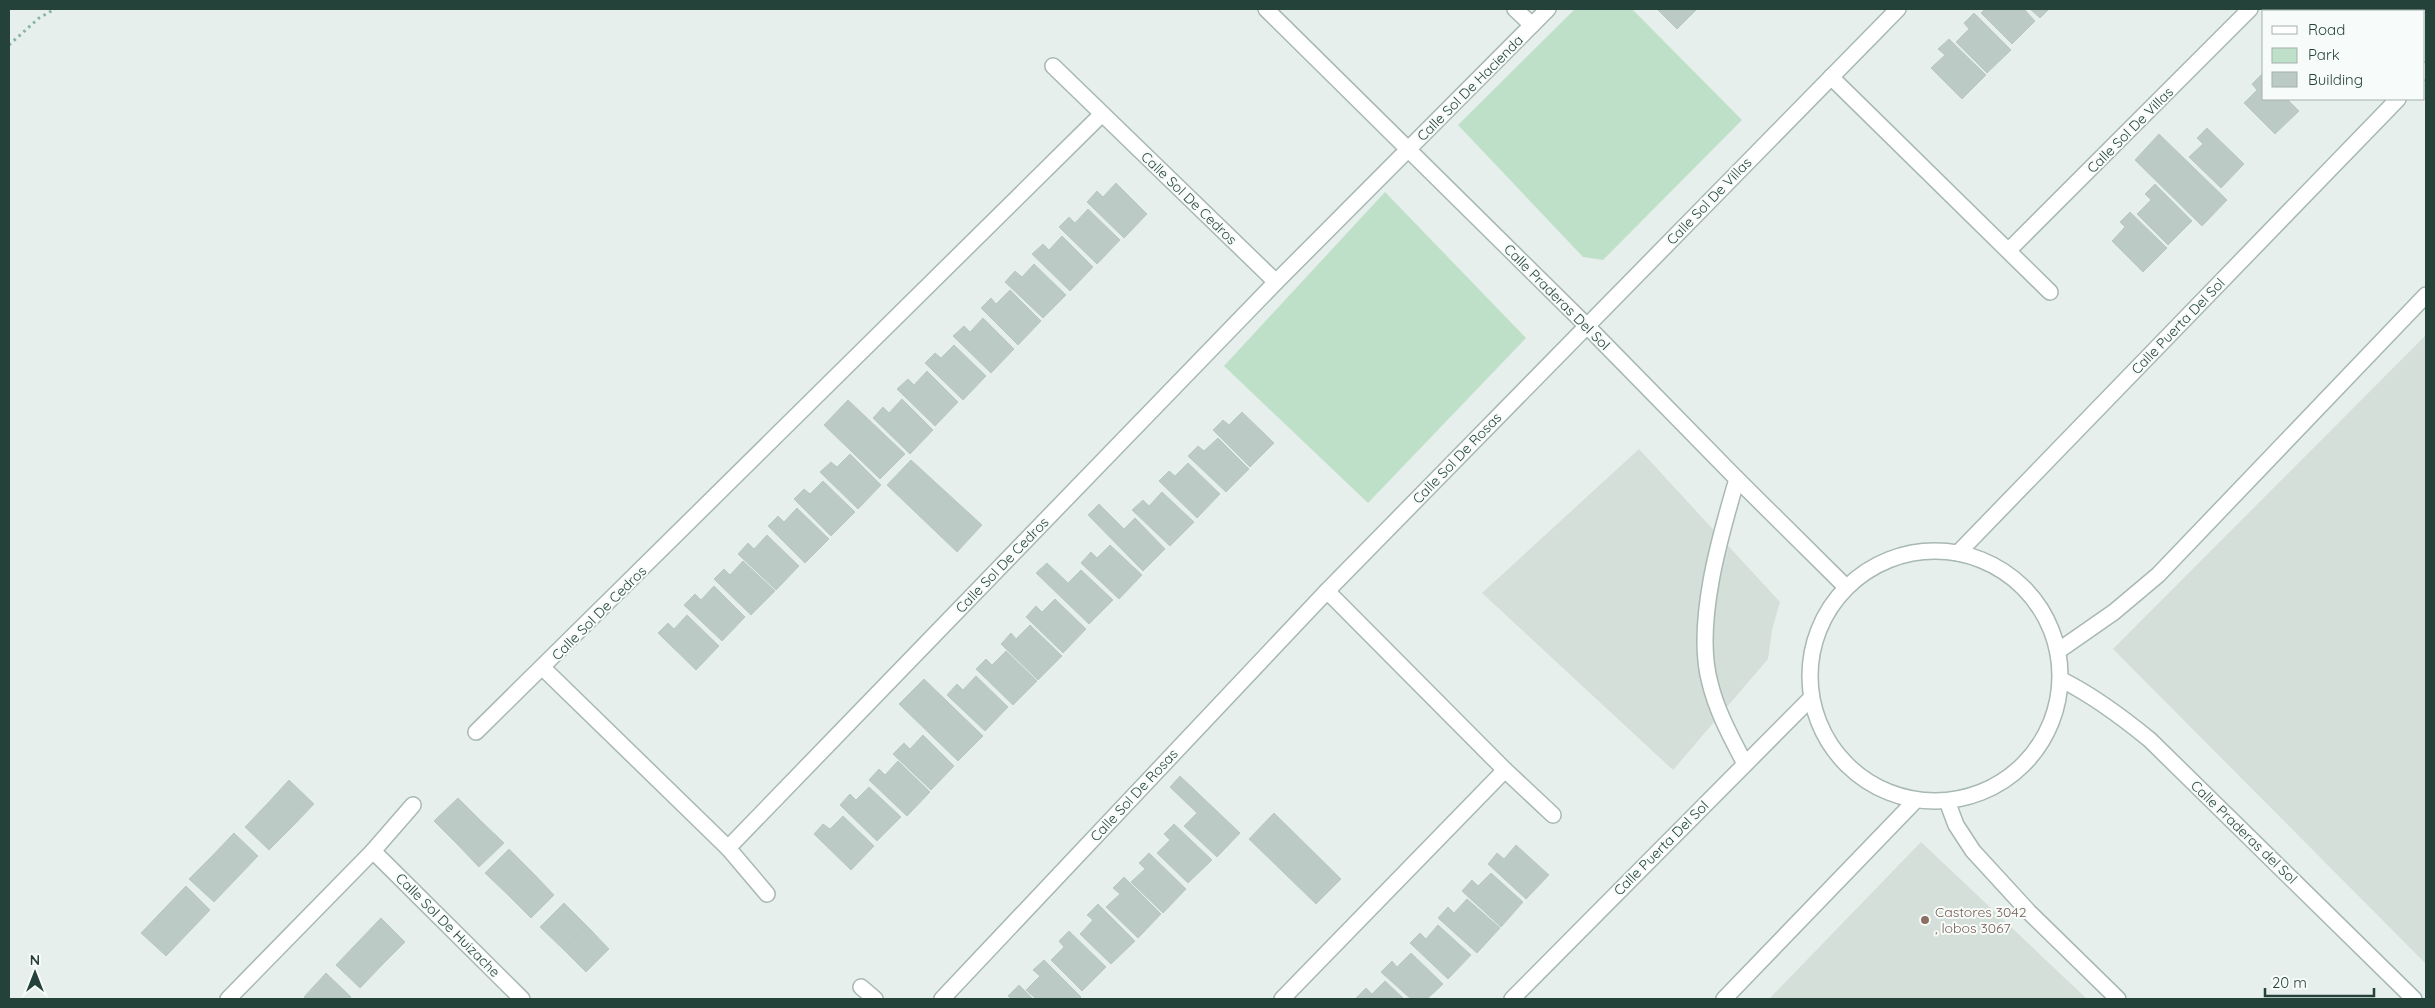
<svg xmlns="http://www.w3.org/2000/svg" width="2435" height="1008" viewBox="0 0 2435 1008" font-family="Quicksand,sans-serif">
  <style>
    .built { fill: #d4dfda }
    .green { fill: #bfe0c8 }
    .building { fill: #bbcac4; stroke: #b8c9c2 }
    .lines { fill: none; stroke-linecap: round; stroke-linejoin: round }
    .service-casing { stroke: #a8b8b2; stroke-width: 18 }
    .minor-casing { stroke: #a8b8b2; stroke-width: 18 }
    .tertiary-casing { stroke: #a8b8b2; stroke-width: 18 }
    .path { stroke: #86b3a5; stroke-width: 3; stroke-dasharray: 2.5 4; stroke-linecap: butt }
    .service { stroke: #fff; stroke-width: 15 }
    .minor { stroke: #fff; stroke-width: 15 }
    .tertiary { stroke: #fff; stroke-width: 15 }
    .education-dot { fill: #8d6e63; stroke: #f7fbf9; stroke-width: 2 }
    .labels { text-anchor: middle; stroke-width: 4; stroke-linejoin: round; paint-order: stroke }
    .street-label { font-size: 14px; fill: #24423a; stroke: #f7fbf9 }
    .education-label { font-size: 14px; fill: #785e54; stroke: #f7fbf9; text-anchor: start }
  </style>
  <rect width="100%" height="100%" fill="#e6efeb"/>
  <g class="built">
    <polygon points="2426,335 2426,964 2113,649"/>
    <polygon points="1639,449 1780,602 1772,630 1768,659 1673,770 1482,593"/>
    <polygon points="1921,842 2087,999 1769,999"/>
  </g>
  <g class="green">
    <polygon points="1575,9 1632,9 1742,120 1603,260 1583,257 1458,125"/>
    <polygon points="1385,192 1526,338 1368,503 1224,366"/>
  </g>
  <g class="building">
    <polygon points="1657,9 1697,9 1677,29"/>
    <polygon points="1985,9 2024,9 2035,21 2012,44 1981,13"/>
    <polygon points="2030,9 2049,9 2040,18"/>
    <polygon points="2306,9 2356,9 2359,11 2308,11"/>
    <polygon points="2359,9 2400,9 2397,11 2362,11"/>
    <polygon points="1974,13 2011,50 1987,73 1956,42 1969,29 1964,23"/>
    <polygon points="1949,39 1986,75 1962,99 1931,68 1945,55 1938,49"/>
    <polygon points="2262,74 2264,76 2264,99 2287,99 2299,111 2275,134 2244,103 2257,90 2252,84"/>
    <polygon points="2207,128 2244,164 2221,188 2189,157 2203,144 2197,138"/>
    <polygon points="2159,134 2227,200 2202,226 2135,160"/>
    <polygon points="1116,183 1147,214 1124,238 1087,202 1097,191 1103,197"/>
    <polygon points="2155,184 2192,221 2168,245 2137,214 2151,200 2145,194"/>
    <polygon points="1088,209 1120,240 1097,264 1059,227 1069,217 1075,223"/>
    <polygon points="2130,212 2167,248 2143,272 2112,241 2125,227 2120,222"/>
    <polygon points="1062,236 1093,267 1070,291 1032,254 1043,244 1049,250"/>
    <polygon points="1034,264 1066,295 1043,318 1005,282 1015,271 1022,277"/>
    <polygon points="1010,290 1041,321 1018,345 981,308 991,298 996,304"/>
    <polygon points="983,318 1014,349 991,373 953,336 964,326 970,332"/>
    <polygon points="954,345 986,376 963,400 925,363 935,353 941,358"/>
    <polygon points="927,371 958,402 935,426 897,389 908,379 914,385"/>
    <polygon points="902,399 933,430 910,454 873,418 883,407 889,413"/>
    <polygon points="848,400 905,454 880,479 824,425"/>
    <polygon points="1242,412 1274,443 1250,467 1213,430 1223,420 1229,425"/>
    <polygon points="1218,438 1249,469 1226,492 1188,456 1198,446 1204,451"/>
    <polygon points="850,454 881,485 858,509 820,472 831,462 837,467"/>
    <polygon points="911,460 982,525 957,552 887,485"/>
    <polygon points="1188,463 1220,494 1197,518 1159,481 1169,471 1175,476"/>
    <polygon points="823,481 855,512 831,536 794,499 804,489 810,494"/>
    <polygon points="1162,492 1194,522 1170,546 1132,510 1143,500 1149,506"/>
    <polygon points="1099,504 1124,529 1135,518 1165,549 1143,571 1088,515"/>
    <polygon points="797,508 829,539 805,563 768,526 778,516 784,522"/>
    <polygon points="767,535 799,566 776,590 738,554 748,543 754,549"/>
    <polygon points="1110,545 1142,575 1119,599 1081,563 1091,552 1097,558"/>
    <polygon points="743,561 775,591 751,615 714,579 724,569 730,575"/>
    <polygon points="1047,563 1068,583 1081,570 1113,600 1089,624 1036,573"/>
    <polygon points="714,586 745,617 722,641 684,605 695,594 701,600"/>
    <polygon points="1055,599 1086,629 1063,653 1026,617 1036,606 1042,612"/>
    <polygon points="687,615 719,646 696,670 658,633 668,623 674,629"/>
    <polygon points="1030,625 1062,656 1038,680 1001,644 1011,633 1016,639"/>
    <polygon points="1006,651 1037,681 1013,705 976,669 986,659 992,665"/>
    <polygon points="976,676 1008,707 985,731 947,695 957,684 963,690"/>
    <polygon points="924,679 983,736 958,761 899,704"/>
    <polygon points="923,735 954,766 931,790 893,754 904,743 910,749"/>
    <polygon points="898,761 930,792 907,816 869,780 879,769 885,775"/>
    <polygon points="1180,776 1240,833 1217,857 1184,826 1197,813 1170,787"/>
    <polygon points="289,780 314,804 292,827 267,804"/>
    <polygon points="869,787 901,817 877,841 840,805 850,794 856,800"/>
    <polygon points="458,798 481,821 457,844 434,821"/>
    <polygon points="267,804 292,827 269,850 245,827"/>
    <polygon points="1274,813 1341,879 1316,904 1249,839"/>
    <polygon points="843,816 874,846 851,870 814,834 823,824 830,829"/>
    <polygon points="481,821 504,843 479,867 457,844"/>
    <polygon points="1174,824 1212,860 1188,883 1157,853 1170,840 1164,834"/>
    <polygon points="234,833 258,856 236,879 212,856"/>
    <polygon points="1516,845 1549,875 1526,899 1488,864 1497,853 1504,859"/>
    <polygon points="509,849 532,872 508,895 485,873"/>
    <polygon points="1149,853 1186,889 1163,913 1131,882 1145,869 1139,863"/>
    <polygon points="212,856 236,879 214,902 189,879"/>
    <polygon points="532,872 554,895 531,918 508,895"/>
    <polygon points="1491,873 1523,902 1501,927 1462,891 1472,880 1478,886"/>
    <polygon points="1124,877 1161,914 1138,938 1106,907 1120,894 1113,888"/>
    <polygon points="186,886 210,910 188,933 163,910"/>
    <polygon points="1467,899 1500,928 1477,953 1438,918 1448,907 1454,913"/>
    <polygon points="564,903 587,926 563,949 540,927"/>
    <polygon points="1098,904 1135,941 1111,964 1080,934 1093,920 1087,915"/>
    <polygon points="163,910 188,933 166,956 141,933"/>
    <polygon points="381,918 405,942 383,964 358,942"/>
    <polygon points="1438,925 1471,955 1448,979 1410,943 1420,933 1426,939"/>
    <polygon points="587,926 609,949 586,972 563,949"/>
    <polygon points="1069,931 1106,967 1082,991 1051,960 1064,947 1059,941"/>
    <polygon points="358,942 383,964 360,988 336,965"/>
    <polygon points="1411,953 1443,984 1427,999 1411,999 1381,972 1392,961 1397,967"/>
    <polygon points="1044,960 1081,997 1079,999 1036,999 1026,990 1040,976 1033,970"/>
    <polygon points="326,973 351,997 348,999 307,999 304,997"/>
    <polygon points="1385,981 1404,999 1355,999 1366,988 1372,994"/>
    <polygon points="1019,985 1033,999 1012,999 1008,996"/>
  </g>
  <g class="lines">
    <defs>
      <path id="service" d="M1737 479C1720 536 1694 625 1710 683 1717 712 1731 737 1745 764"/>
      <g id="minor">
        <polyline points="1515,9 1532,25"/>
        <polyline points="1053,66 1276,282"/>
        <polyline points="1831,77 2050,292"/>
        <polyline points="2009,250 2250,9"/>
        <polyline points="1327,591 1505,770 1553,815"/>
        <polyline points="543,668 728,848 767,894"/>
        <polyline points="476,732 1102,114"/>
        <polyline points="728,848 1276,282 1548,9"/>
        <polyline points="373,851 522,999"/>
        <polyline points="861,987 875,999"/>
        <polyline points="228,999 373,851 413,805"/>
        <polyline points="942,999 1327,591 1898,9"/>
        <polyline points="1282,999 1505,770"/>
      </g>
      <g id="tertiary">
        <polyline points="1266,9 1587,326 1737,479 1846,587"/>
        <polyline points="2424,72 2426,70"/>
        <circle cx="1935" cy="676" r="125"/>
        <polyline points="1958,553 2398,99"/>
        <polyline points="2058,651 2114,612 2158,575 2426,295"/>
        <path d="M2062 680C2094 696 2122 717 2150 740L2414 999"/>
        <polyline points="1947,801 1956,825 1973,851 2029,912 2118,999"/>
        <polyline points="1512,999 1811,698"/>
        <polyline points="1724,999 1916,800"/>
      </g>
    </defs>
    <use href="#service" class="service-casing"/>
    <use href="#minor" class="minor-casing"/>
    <use href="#tertiary" class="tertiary-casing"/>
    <polyline class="path" points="9,45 39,18 55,9"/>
    <use href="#service" class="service"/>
    <use href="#minor" class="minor"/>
    <use href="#tertiary" class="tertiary"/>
  </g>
  <circle class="education-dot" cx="1925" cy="920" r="5"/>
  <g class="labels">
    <g class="street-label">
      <text transform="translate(1470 88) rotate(-45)" y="5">Calle Sol De Hacienda</text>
      <text transform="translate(2130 130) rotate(-45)" y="5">Calle Sol De Villas</text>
      <text transform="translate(1189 198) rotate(44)" y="5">Calle Sol De Cedros</text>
      <text transform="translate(1709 201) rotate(-46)" y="5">Calle Sol De Villas</text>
      <text transform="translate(1557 297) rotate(45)" y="5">Calle Praderas Del Sol</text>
      <text transform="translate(2178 326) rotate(-46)" y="5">Calle Puerta Del Sol</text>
      <text transform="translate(1457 458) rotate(-46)" y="5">Calle Sol De Rosas</text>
      <text transform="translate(1002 565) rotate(-46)" y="5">Calle Sol De Cedros</text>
      <text transform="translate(599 613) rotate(-45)" y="5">Calle Sol De Cedros</text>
      <text transform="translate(1134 795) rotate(-47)" y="5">Calle Sol De Rosas</text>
      <text transform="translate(2244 832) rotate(44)" y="5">Calle Praderas del Sol</text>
      <text transform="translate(1661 848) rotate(-45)" y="5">Calle Puerta Del Sol</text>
      <text transform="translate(448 925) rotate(45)" y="5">Calle Sol De Huizache</text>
    </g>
    <g class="education-label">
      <text x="1935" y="917">Castores 3042<tspan x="1935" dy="16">, lobos 3067</tspan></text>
    </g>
  </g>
  <rect width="2435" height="1008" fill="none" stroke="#24423a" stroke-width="20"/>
  <rect x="2262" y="10" width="162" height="90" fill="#f7fbf9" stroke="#a3b1ad"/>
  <rect x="2272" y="26" width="25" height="8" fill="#ffffff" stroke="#a3b1ad"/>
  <text x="2308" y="35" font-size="15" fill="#24423a">Road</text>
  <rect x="2272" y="48" width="25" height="15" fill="#bfe0c8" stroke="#a3b1ad"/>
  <text x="2308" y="60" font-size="15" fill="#24423a">Park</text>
  <rect x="2272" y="72" width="25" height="15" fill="#bbcac4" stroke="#a3b1ad"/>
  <text x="2308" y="85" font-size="15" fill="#24423a">Building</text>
  <g transform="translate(35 973)" stroke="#f7fbf9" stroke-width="4" paint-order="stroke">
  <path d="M0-4L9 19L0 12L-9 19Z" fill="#24423a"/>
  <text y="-8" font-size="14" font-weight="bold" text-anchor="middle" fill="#24423a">N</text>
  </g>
  <path d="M2265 988v8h109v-8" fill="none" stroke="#24423a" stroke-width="2.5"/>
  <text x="2272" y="988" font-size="15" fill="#24423a" stroke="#f7fbf9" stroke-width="4" paint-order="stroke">20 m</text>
</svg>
